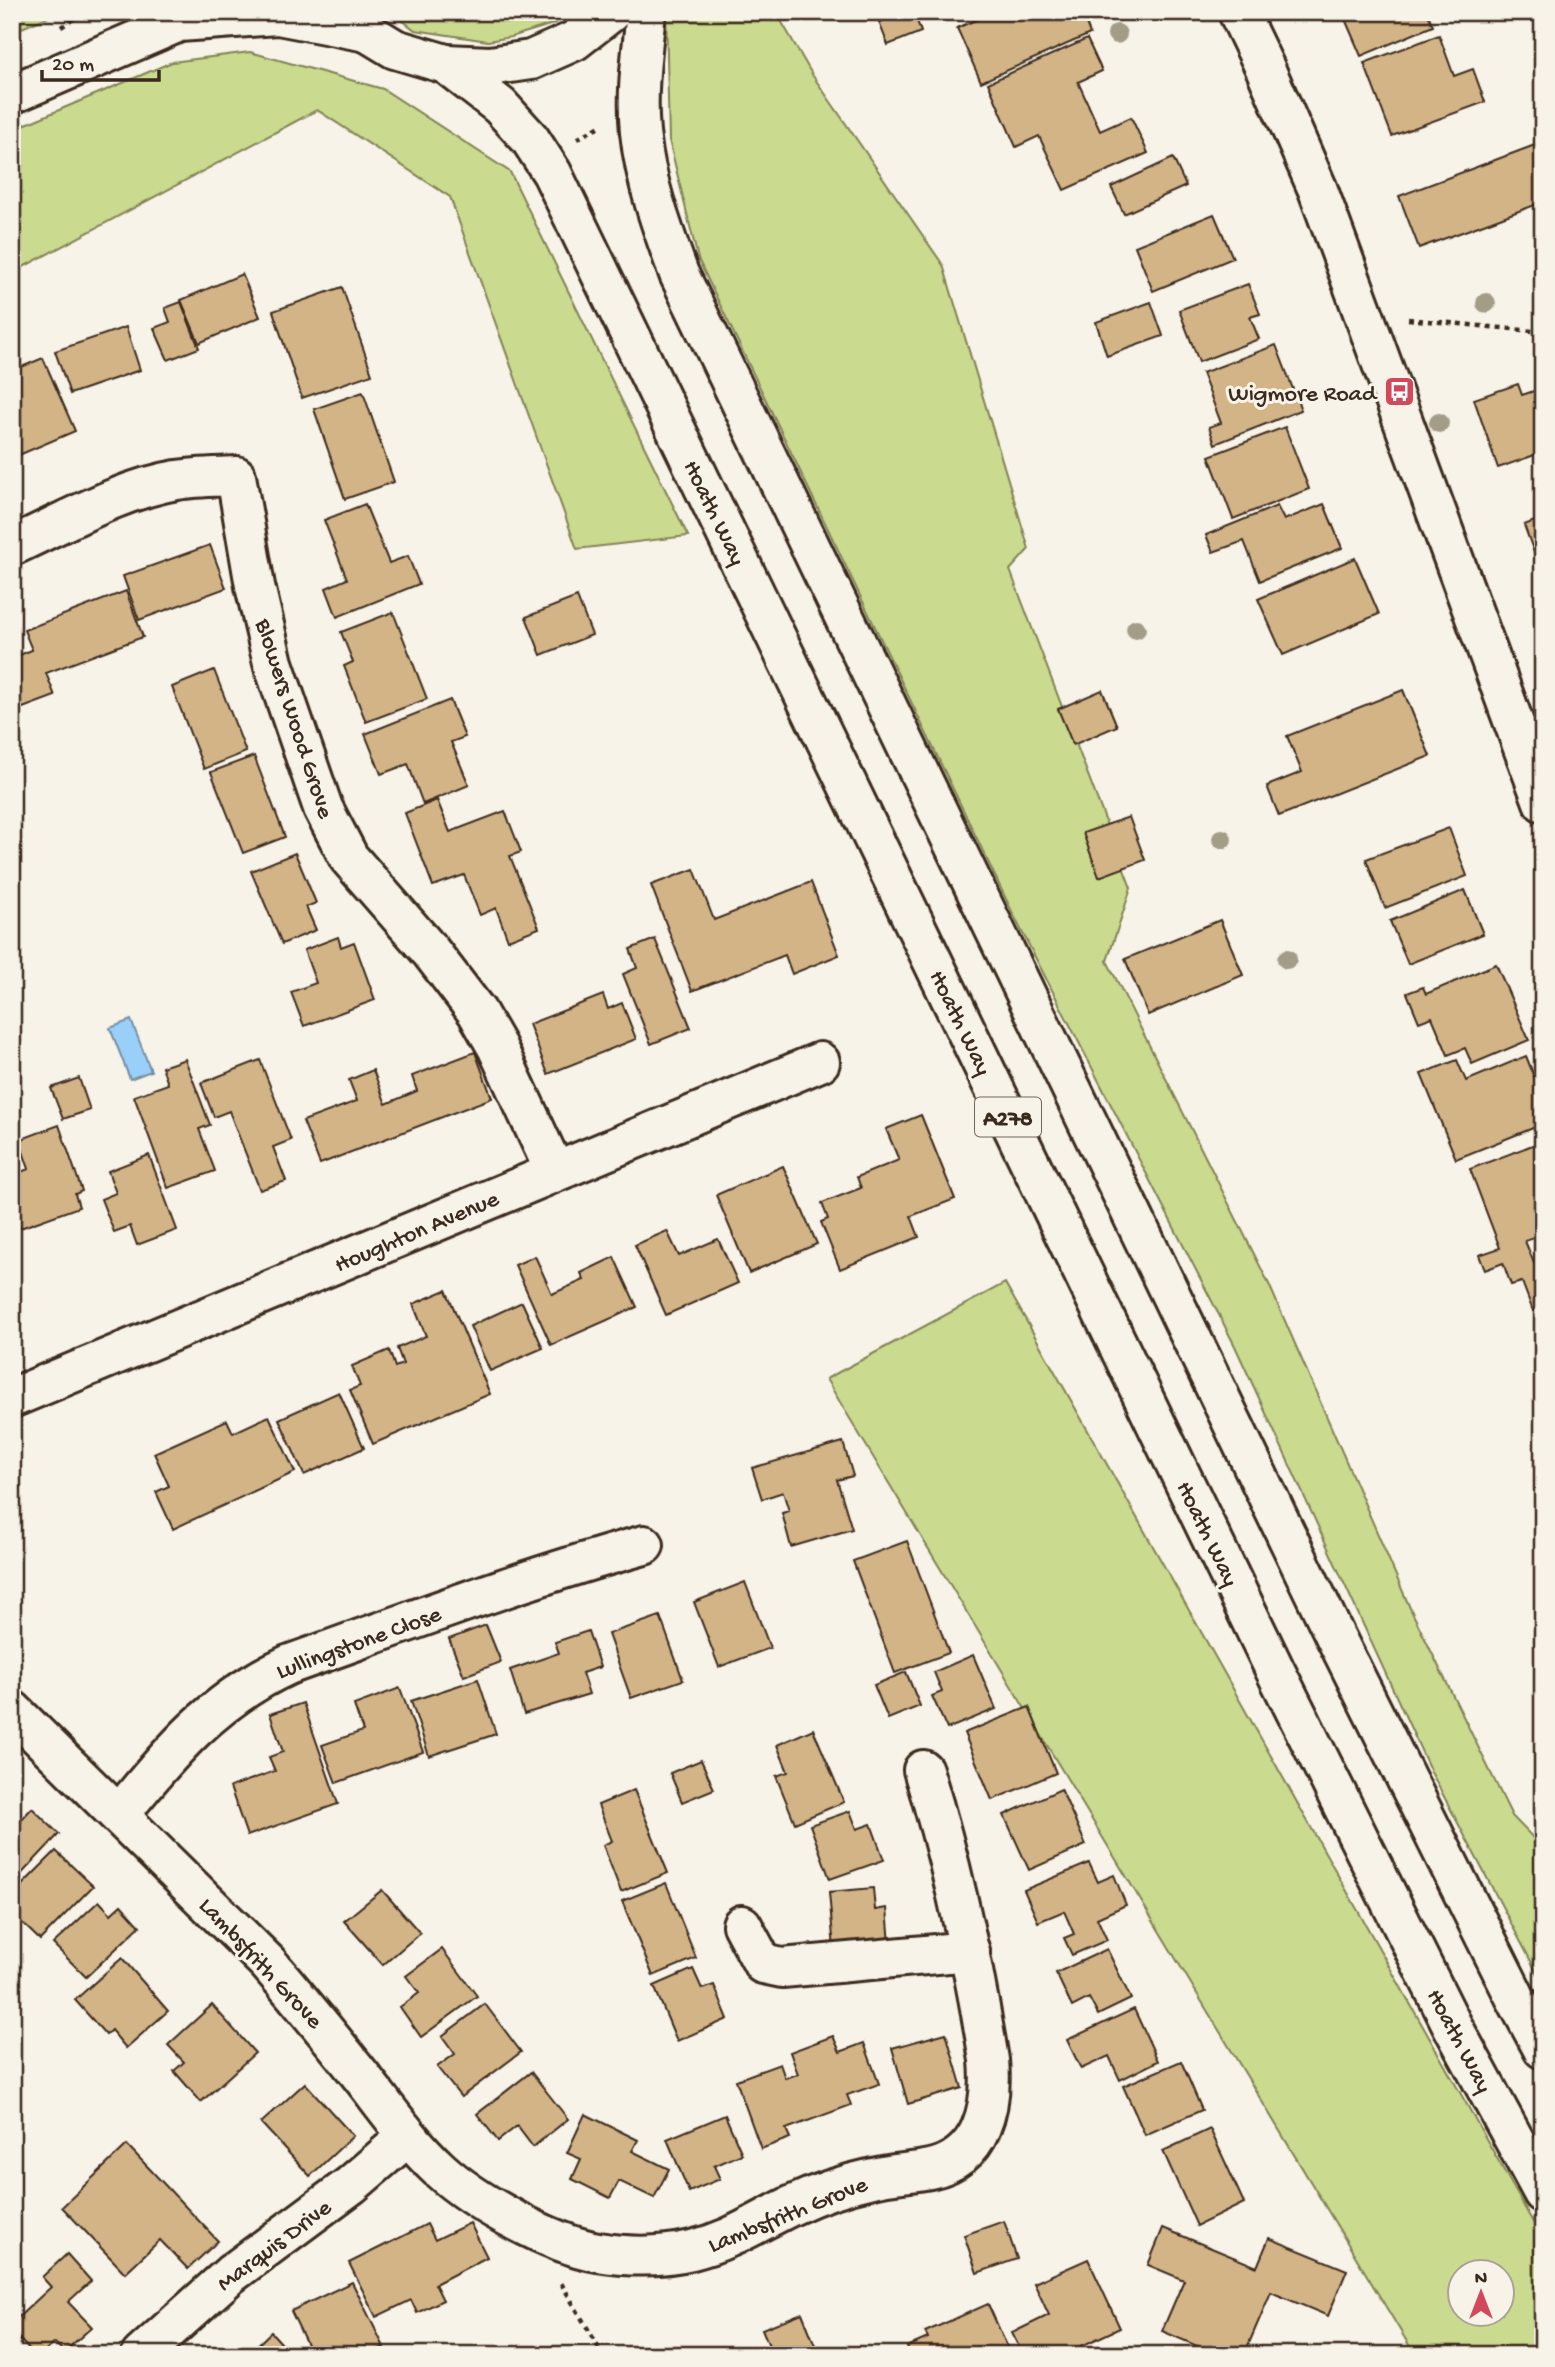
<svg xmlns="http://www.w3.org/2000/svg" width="1555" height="2367" viewBox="0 0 1555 2367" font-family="'Gochi Hand',sans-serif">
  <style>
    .green { fill: #cada8e; stroke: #828256; stroke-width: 2; fill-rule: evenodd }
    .water { fill: #99cff8; stroke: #738da1; stroke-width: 2 }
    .building { fill: #d3b487; stroke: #3b2a1e; stroke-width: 2 }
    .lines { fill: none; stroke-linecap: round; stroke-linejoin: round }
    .minor-casing { stroke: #3b2a1e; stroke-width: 44 }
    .major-casing { stroke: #3b2a1e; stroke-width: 44 }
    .path { stroke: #3b2a1e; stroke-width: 4.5; stroke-dasharray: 5 5; stroke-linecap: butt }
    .minor { stroke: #f7f3e8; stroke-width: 38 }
    .major { stroke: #f7f3e8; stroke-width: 38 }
    .tree { fill: #a39d88 }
    .labels { text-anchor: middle; stroke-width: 6; stroke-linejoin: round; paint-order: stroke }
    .shield { fill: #f7f3e8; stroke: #73665b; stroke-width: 2 }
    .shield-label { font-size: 23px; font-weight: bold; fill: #3b2a1e }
    .poi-label { font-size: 24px; fill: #3b2a1e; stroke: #f7f3e8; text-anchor: end }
    .street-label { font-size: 24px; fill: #3b2a1e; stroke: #f7f3e8 }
  </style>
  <rect width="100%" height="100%" fill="#f7f3e8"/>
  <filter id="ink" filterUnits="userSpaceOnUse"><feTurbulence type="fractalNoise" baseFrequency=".0143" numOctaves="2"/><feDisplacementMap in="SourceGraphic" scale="14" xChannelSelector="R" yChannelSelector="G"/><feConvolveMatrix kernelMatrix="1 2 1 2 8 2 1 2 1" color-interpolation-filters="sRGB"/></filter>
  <g filter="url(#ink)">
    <g class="green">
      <polygon points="12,12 60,12 12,32"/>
      <polygon points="391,12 569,12 556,23 511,37 488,41 415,30"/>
      <polygon points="666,12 776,12 813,76 943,265 1029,549 1010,570 1131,888 1107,961 1268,1282 1410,1608 1512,1816 1543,1848 1543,1984 1431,1772 1235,1346 1017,922 698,259 669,140"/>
      <polygon points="250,52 383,89 510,172 688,536 577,549 450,197 317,110 12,273 12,130 172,62"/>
      <path d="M1005 1283 1543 2240V2355H1415L826 1379ZM1460 2272H1502V2314H1460Z"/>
    </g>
    <polygon class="water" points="131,1020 151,1071 130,1079 110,1028"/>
    <g class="building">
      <polygon points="907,12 914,12 921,32 888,45 879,22"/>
      <polygon points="994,12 1082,12 1090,34 981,82 957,28"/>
      <polygon points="1342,12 1427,12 1433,26 1361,56"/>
      <polygon points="1439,35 1454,76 1473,69 1485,102 1392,136 1364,63"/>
      <polygon points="1087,39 1102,71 1078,82 1100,131 1131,117 1148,153 1064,190 1039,136 1016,147 988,83"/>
      <polygon points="1543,142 1543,202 1419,248 1399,196"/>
      <polygon points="1173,158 1186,186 1124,214 1111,187"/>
      <polygon points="1214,214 1233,258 1153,291 1135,246"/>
      <polygon points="242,274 260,317 199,343 181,300"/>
      <polygon points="1248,284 1260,314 1250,317 1259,339 1199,362 1179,310"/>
      <polygon points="342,287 372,374 302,398 273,311"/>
      <polygon points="181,302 199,348 168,360 154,328 170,322 165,308"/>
      <polygon points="1151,302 1163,336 1107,356 1096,322"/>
      <polygon points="126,327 140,370 70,394 55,351"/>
      <polygon points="1276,345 1301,410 1215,444 1209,427 1221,423 1202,373"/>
      <polygon points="43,358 75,431 12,458 12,400 16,398 12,389 12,371"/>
      <polygon points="1518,384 1522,395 1543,388 1543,452 1498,468 1474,399"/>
      <polygon points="363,392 394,482 345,499 314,409"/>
      <polygon points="1285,427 1309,489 1233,519 1209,456"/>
      <polygon points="365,504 389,563 408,556 419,584 337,617 326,588 347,579 324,520"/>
      <polygon points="1324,504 1342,548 1260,581 1244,541 1213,552 1206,535 1277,506 1284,520"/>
      <polygon points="1543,518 1543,577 1524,525"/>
      <polygon points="210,545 226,588 139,620 123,576"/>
      <polygon points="1355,558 1379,614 1283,655 1258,599"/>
      <polygon points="126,591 143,637 46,673 55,696 12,712 12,658 32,650 24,630"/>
      <polygon points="577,597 592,635 541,655 526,617"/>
      <polygon points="393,612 427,699 366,722 344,666 353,662 341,632"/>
      <polygon points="214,670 246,752 204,769 172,687"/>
      <polygon points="1102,690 1117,726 1073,745 1058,709"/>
      <polygon points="1403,690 1430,756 1279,816 1267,786 1302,772 1287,736"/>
      <polygon points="450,700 465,737 451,742 469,785 423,804 408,764 381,774 365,734"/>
      <polygon points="254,756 285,837 243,853 211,772"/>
      <polygon points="437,800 450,832 505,811 521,852 510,856 539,928 508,940 496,908 480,915 464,875 433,886 405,813"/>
      <polygon points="1129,817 1145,860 1099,877 1083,833"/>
      <polygon points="1449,828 1467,876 1385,908 1366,859"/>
      <polygon points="295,853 316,903 306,907 316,930 282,944 251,871"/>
      <polygon points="694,869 714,920 811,882 839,955 792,974 785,955 692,991 651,885"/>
      <polygon points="1465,890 1483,934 1408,964 1390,921"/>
      <polygon points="1220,920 1243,975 1148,1015 1125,959"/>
      <polygon points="338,937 341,947 354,942 375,1000 304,1026 291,992 316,983 304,950"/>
      <polygon points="655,939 691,1028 651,1044 623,974 637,968 630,949"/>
      <polygon points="1496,964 1529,1040 1472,1064 1465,1048 1448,1055 1432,1017 1419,1022 1407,993 1423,987 1426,994"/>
      <polygon points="603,995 608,1009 622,1003 636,1039 548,1074 529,1024"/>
      <polygon points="475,1052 492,1098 320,1164 303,1121 357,1101 349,1080 373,1070 386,1104 417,1091 412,1076"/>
      <polygon points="1526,1056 1543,1098 1543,1124 1456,1159 1421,1074 1457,1060 1466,1081"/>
      <polygon points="185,1059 210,1125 199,1129 215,1171 168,1188 134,1096 168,1084 162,1067"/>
      <polygon points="260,1060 291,1140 273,1147 286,1181 260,1190 229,1111 214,1117 201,1083"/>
      <polygon points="79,1078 90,1110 63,1119 51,1088"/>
      <polygon points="921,1115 955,1199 911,1216 919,1237 840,1269 821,1222 828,1219 822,1203 861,1188 857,1177 899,1160 886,1129"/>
      <polygon points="59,1125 82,1191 75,1194 79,1207 12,1231 12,1175 29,1169 19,1140"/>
      <polygon points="1543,1141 1543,1235 1525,1241 1534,1263 1543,1259 1543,1307 1533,1311 1522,1282 1511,1285 1503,1263 1485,1270 1479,1255 1500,1248 1470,1169"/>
      <polygon points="149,1155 177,1230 137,1245 130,1226 114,1232 101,1199 116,1193 108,1171"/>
      <polygon points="783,1166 817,1244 749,1273 716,1195"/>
      <polygon points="667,1231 679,1256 718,1239 738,1283 666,1315 635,1245"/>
      <polygon points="535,1256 552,1294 584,1280 581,1273 614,1257 637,1307 551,1345 515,1265"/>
      <polygon points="446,1290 490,1394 373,1444 350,1390 360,1386 352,1366 389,1350 395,1367 403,1364 397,1348 426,1336 413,1304"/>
      <polygon points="522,1302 543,1348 490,1371 470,1326"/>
      <polygon points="339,1392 364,1448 304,1475 279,1419"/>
      <polygon points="269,1416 295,1472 173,1529 156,1492 169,1486 154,1453 227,1420 233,1433"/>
      <polygon points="843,1442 853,1476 837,1480 852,1529 791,1547 782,1513 789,1511 783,1492 762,1499 752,1468"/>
      <polygon points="907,1541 949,1653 895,1673 853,1561"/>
      <polygon points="745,1582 770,1648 719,1667 694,1602"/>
      <polygon points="660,1616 683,1680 631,1698 608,1634"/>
      <polygon points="486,1625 501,1662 464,1676 449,1639"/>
      <polygon points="588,1631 600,1667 582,1673 589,1694 524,1714 510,1670 559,1653 555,1642"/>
      <polygon points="973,1655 996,1709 947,1729 932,1696 942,1692 934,1672"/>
      <polygon points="906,1672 920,1706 888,1719 874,1685"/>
      <polygon points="478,1679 496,1734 429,1756 411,1701"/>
      <polygon points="400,1688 423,1752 336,1783 322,1745 363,1731 354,1705"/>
      <polygon points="303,1703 338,1804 247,1836 230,1787 275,1771 269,1757 283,1752 270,1714"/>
      <polygon points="1029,1707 1056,1773 992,1800 964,1733"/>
      <polygon points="813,1729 844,1802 795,1823 776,1776 788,1772 777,1745"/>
      <polygon points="701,1760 714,1789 682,1802 670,1773"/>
      <polygon points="1061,1789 1086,1845 1029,1870 1004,1815"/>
      <polygon points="634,1790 668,1873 621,1892 603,1845 612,1841 598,1805"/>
      <polygon points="32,1808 59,1834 12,1884 12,1816 19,1822"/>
      <polygon points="850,1811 857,1829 871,1824 884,1860 830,1879 810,1825"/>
      <polygon points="56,1851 93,1886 40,1940 12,1913 12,1895"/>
      <polygon points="1089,1863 1098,1882 1114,1875 1126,1905 1097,1918 1107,1940 1072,1955 1064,1938 1074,1934 1064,1911 1038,1922 1024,1890"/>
      <polygon points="666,1883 696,1958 653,1976 622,1901"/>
      <polygon points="873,1888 875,1910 887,1908 890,1944 834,1949 829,1892"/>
      <polygon points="382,1890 420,1933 383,1965 344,1921"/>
      <polygon points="99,1901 111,1914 121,1905 140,1926 86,1977 53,1944"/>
      <polygon points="442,1949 477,1996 421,2037 400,2007 419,1993 406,1976"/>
      <polygon points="1107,1949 1131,1999 1098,2015 1089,1998 1072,2007 1056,1973"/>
      <polygon points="122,1958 168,2011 126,2048 111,2030 106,2035 75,2000"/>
      <polygon points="693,1969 702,1989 714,1985 728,2019 677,2041 654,1986"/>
      <polygon points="485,2004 521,2052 461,2097 437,2067 455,2054 442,2036"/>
      <polygon points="212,2005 255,2053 201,2102 174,2071 184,2062 168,2045"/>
      <polygon points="1134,2009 1158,2061 1120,2080 1109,2056 1081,2069 1067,2040"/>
      <polygon points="946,2033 962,2088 908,2104 892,2048"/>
      <polygon points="833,2036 840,2052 864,2043 879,2084 847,2095 851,2105 786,2129 790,2138 761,2149 736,2080 780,2064 785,2078 798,2074 790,2052"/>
      <polygon points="1181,2061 1202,2110 1145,2135 1123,2086"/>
      <polygon points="531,2072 568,2119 533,2147 517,2126 498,2141 477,2114"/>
      <polygon points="305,2083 353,2136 310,2176 261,2123"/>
      <polygon points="585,2114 638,2140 632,2151 669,2169 654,2198 619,2181 610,2198 572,2179 581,2159 567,2153"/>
      <polygon points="725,2115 742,2154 714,2166 720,2179 689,2192 667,2139"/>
      <polygon points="1210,2129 1244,2203 1197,2226 1163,2151"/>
      <polygon points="127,2145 218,2241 188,2269 160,2240 125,2273 62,2207"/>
      <polygon points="1004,2221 1017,2259 977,2273 964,2235"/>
      <polygon points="470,2223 487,2257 435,2284 443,2300 417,2313 411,2300 376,2317 349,2263 427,2224 435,2240"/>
      <polygon points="1163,2228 1257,2267 1269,2238 1347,2270 1328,2316 1271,2292 1244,2355 1218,2355 1162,2331 1184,2280 1148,2265"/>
      <polygon points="67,2254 91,2281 68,2302 92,2327 64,2352 55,2343 41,2355 34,2355 12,2331 12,2323 51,2287 42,2277"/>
      <polygon points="1088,2259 1120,2328 1062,2355 1023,2355 1012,2333 1049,2315 1034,2283"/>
      <polygon points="352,2282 384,2347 367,2355 312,2355 291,2311"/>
      <polygon points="988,2304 1011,2355 910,2355 907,2347 928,2338 925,2332"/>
      <polygon points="802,2313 819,2355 773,2355 762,2329"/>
      <polygon points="271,2332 292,2355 247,2355"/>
    </g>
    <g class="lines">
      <defs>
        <g id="minor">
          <polyline points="1238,12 1265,68 1318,190 1543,802"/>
          <polyline points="12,94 179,22 278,15 367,32"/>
          <path d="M12 546C63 523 121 489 177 480 196 477 216 477 236 476L255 586 273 663 323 808 349 858 431 952 477 1012 497 1047 555 1172"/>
          <polyline points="12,1398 820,1062"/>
          <path d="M12 1710 268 1963C300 2000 331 2038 362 2077 387 2109 410 2142 440 2170 475 2202 551 2244 598 2252 629 2257 662 2257 692 2250 733 2240 757 2222 793 2205 818 2193 846 2184 873 2178 892 2173 911 2173 930 2169 983 2158 993 2106 989 2060 973 1962 953 1865 923 1770"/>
          <path d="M119 1815C169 1753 214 1699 288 1665 406 1623 524 1578 644 1545"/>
          <polyline points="742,1925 763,1964 782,1968 970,1951"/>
          <polyline points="141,2355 231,2274 351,2185 408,2136"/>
        </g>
        <g id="major">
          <polyline points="348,12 367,32 395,49 446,64 490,66 531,60 574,41 611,12"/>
          <path d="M646 12C642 52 636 92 640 132 645 181 662 228 679 274L1336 1638 1514 1995 1543 2049"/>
          <polyline points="446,64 500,106 530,139 552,173 1275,1670 1452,2025 1543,2193"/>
        </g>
      </defs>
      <use href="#minor" class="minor-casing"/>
      <use href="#major" class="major-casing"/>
      <g class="path">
        <polyline points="61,27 84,12"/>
        <polyline points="577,139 600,126"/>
        <polyline points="1408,319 1543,332"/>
        <polyline points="561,2283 603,2355"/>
      </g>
      <use href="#minor" class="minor"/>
      <use href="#major" class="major"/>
    </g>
    <g class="tree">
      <circle cx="1117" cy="34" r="10"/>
      <circle cx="1486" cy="303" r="10"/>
      <circle cx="1439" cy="423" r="10"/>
      <circle cx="1136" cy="629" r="10"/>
      <circle cx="1222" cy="839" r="10"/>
      <circle cx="1287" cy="959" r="10"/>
    </g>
  </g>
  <defs>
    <symbol id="bus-square" viewBox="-11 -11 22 22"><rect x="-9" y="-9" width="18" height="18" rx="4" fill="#d1495b" stroke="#f7f3e8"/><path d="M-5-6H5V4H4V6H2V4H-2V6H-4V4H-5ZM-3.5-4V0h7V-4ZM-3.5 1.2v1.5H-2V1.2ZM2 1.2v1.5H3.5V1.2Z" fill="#fff"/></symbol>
  </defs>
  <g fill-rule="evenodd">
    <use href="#bus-square" x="1382" y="374" width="35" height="35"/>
  </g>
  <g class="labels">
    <rect class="shield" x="975" y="1097.5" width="66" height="39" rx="5"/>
    <g class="shield-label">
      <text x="1008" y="1125">A278</text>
    </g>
    <g class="poi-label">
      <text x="1376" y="400">Wigmore Road</text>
    </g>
    <g class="street-label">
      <text transform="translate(716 512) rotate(64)" y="8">Hoath Way</text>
      <text transform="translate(296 718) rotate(72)" y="8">Blowers Wood Grove</text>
      <text transform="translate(962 1022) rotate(64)" y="8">Hoath Way</text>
      <text transform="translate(416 1230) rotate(-23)" y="8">Houghton Avenue</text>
      <text transform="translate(1209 1533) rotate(64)" y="8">Hoath Way</text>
      <text transform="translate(358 1641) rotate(-20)" y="8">Lullingstone Close</text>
      <text transform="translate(262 1962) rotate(47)" y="8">Lambsfrith Grove</text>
      <text transform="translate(1461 2040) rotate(62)" y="8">Hoath Way</text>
      <text transform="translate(787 2213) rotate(-22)" y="8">Lambsfrith Grove</text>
      <text transform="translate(273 2244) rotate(-37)" y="8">Marquis Drive</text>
    </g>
  </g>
  <rect width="1555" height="2367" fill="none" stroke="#f7f3e8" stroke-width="42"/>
  <rect x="21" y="21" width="1513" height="2325" fill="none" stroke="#3b2a1e" stroke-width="2.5" filter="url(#ink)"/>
  <g transform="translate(1481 2293)"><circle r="33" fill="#f7f3e8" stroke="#aca397" stroke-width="2"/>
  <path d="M0-5L12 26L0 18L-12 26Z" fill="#d1495b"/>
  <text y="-10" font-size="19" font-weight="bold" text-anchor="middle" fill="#3b2a1e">N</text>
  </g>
  <path d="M42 70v10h117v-10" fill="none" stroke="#3b2a1e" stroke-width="3.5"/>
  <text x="52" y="70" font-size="21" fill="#3b2a1e" stroke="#f7f3e8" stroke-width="5" paint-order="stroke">20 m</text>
</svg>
